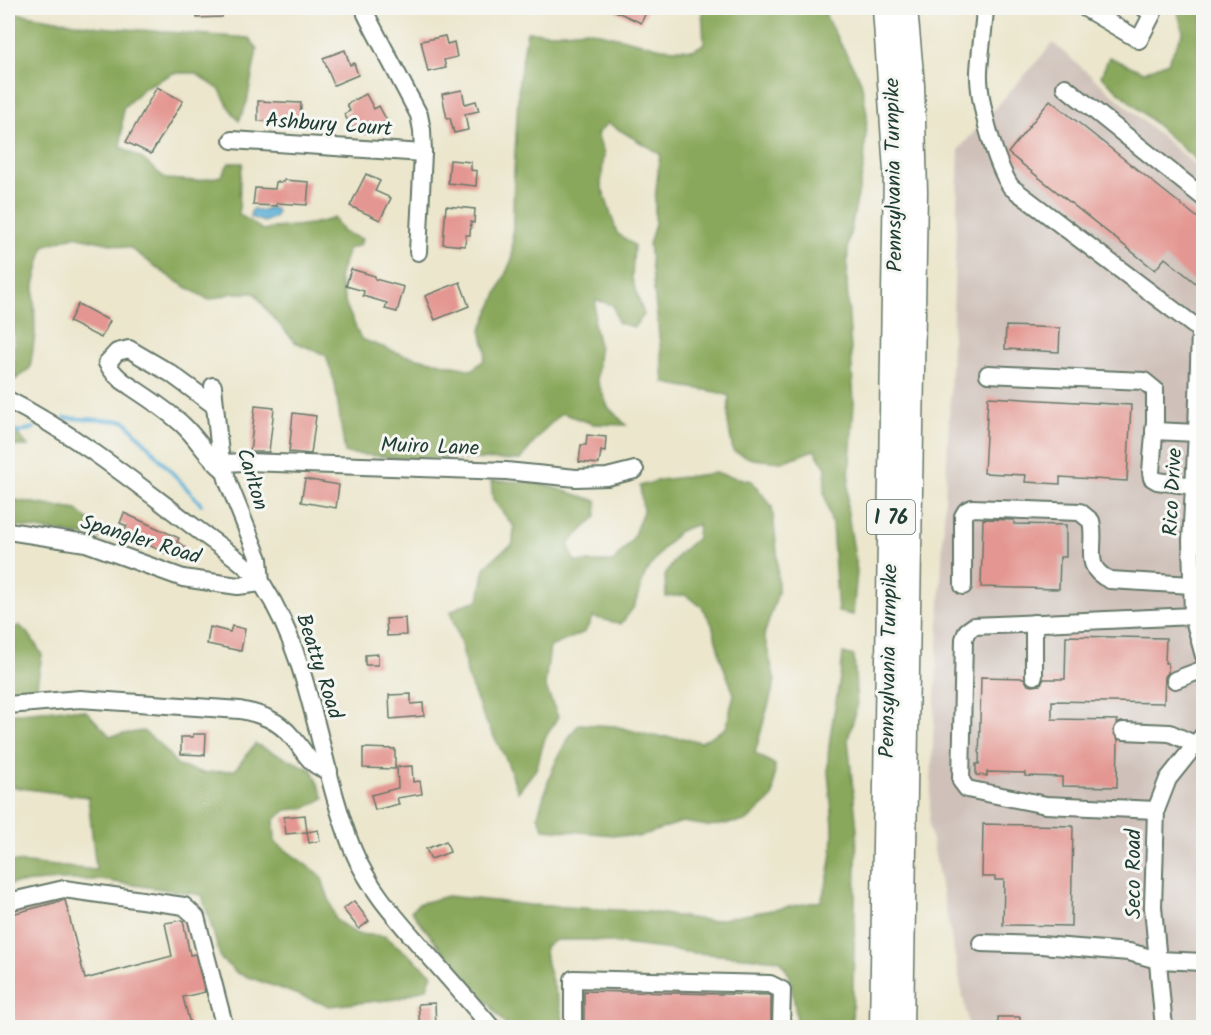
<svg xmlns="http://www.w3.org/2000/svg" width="1211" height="1035" viewBox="0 0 1211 1035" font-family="Kalam,sans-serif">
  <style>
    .industrial { fill: #cfc1ba }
    .forest { fill: #8aa85c; stroke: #547248; stroke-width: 1.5 }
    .water { fill: #5db0d8; stroke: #3e7686; stroke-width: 1.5 }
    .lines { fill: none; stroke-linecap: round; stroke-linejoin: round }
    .stream { stroke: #5db0d8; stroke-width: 4 }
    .building { fill: #e49792 }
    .minor-casing { stroke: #667869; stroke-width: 20 }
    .highway-casing { stroke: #667869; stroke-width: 27 }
    .minor { stroke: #fff; stroke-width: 16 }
    .highway { stroke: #fff; stroke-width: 24 }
    .labels { text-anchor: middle; stroke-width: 6; stroke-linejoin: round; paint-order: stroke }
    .shield { fill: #f6f6f2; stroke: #60746d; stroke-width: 1.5 }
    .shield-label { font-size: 20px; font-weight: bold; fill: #1f3d34 }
    .street-label { font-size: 21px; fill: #1f3d34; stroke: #f6f6f2 }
  </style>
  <rect width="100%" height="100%" fill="#f6f6f2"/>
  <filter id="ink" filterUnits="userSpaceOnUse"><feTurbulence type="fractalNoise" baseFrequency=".0167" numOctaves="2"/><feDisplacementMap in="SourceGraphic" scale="12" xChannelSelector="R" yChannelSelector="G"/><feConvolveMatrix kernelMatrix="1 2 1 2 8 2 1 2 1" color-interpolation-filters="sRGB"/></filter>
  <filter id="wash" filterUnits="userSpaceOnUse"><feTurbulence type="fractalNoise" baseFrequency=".008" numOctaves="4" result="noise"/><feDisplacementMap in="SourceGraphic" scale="24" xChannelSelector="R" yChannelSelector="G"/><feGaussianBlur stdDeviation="1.35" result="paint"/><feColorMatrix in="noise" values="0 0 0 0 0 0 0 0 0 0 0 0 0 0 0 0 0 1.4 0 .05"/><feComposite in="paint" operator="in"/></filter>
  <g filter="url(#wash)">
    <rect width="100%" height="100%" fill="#ebe6cc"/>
    <polygon class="industrial" points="1053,43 1203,172 1203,1027 969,1027 929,826 950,395 959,149"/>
    <g class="forest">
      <path d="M702 8H826V17L861 81 867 114 864 166 848 243 847 283 854 403 847 507 857 571 853 615 838 612 832 525 824 492 826 468 814 450 782 462 752 459 733 451 728 423 729 396C708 388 685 389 664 382L649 244 655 224V200L660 154 608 123 597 134 604 154 601 184 617 233 634 245 632 279 644 315 634 327 618 323 613 305 596 300 594 324 599 347 597 380 608 407 626 425 593 424 562 413 544 430 520 460 398 458 345 453 335 384 326 355 295 342 268 312 255 293H232L209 300 174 280 130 248 74 236 44 246 34 285 35 335 30 368 15 380 11 233 8 195V12L99 27 249 38 257 49 247 102 239 121 230 109 220 90 195 73H173L144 88 123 108 121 147 141 158 166 179 197 181 221 176 229 163H243L240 178 239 214 263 230C287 225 311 227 334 218L343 232 362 239 360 245 348 249 339 278 346 305 361 339 404 355 472 370 484 360 486 351 481 330 512 259 514 173 519 80 527 32 554 33 587 30 662 48 693 50 704 44Z"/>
      <polygon points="1177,8 1203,8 1203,166 1101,76 1109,57 1144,72 1168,62 1183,32"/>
      <polygon points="8,421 28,446 8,446"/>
      <path d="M716 473 752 481 772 507 777 551 778 593 764 635 775 681 755 753 775 765 773 797 747 821 709 826 682 822 638 837 544 829 538 816C547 783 556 751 579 724L615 726 652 736 682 738 701 742 726 728 734 694 721 660 712 624 702 607 685 595 666 597 665 575 679 554 697 538 698 524 679 531 663 549 645 574 634 607 621 624 593 617 585 632 550 647 545 685 558 717 545 738 536 769 518 792 506 759 484 718 468 678 461 644 450 612 462 605 479 600 485 567 501 552 513 544 514 527 493 500 491 481 536 482 597 501 596 517 568 544 575 562H613L632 540 643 511 640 486 660 480Z"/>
      <polygon points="8,499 77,510 101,531 101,538 8,525"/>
      <polygon points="19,625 31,637 42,655 36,691 8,696 8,633"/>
      <path d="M843 653 854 656 857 707 848 739 857 830 852 1027H798L790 976 780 960 696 953 591 940H556L545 946C545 974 562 999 564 1027H507L490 1005 449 959 411 911 418 904 447 896 531 905 649 912 711 921 821 901C831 873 835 844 832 814 831 796 827 777 828 759 830 723 840 689 843 653Z"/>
      <polygon points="65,709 86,711 110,736 143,731 161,745 178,766 204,773 235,770 255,744 312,770 324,798 306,808 287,810 274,820 275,842 321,876 336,920 357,934 385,936 432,974 427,988 397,999 329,1006 237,973 221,959 202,895 101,880 60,880 8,884 8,861 96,870 88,797 13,787 8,778 8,714"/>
    </g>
    <polygon class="water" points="268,208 273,208 277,211 275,217 264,222 250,217 251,212 253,209 262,211"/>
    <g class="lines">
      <g class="stream">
        <polyline points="65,418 125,421 201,504"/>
        <polyline points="8,435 34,428"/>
      </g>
    </g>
    <g id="blocks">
      <g class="building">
        <polygon points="196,8 222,8 222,17 197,18"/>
        <polygon points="609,8 648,8 641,23"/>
        <polygon points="445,36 447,44 454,42 457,57 444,60 446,68 428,72 421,41"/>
        <polygon points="345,50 350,65 354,63 358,75 334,85 323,58"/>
        <polygon points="157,87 183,101 151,154 126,142"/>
        <polygon points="462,90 465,104 476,101 479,111 465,114 468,130 454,133 450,118 447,119 442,94"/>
        <polygon points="366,94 374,109 379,106 387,121 365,133 361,127 354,131 344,114 350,111 347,104"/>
        <polygon points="1050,100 1203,222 1203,289 1165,258 1155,270 1008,153"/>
        <polygon points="258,101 301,103 300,123 258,121"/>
        <polygon points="450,160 471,162 471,170 477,171 476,186 448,183"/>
        <polygon points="366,174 380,181 375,191 391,198 380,220 350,206"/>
        <polygon points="284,180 309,182 307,205 277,203 277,206 253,205 255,188 275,189 276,182 284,182"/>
        <polygon points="446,206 475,209 474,223 471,222 470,235 466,235 465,246 443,244"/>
        <polygon points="351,269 375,276 375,279 404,287 397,312 385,309 387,303 363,296 364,291 346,286"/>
        <polygon points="460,282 469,306 435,320 425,296"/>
        <polygon points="78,304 110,321 101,338 69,322"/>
        <polygon points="1006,326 1060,328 1059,352 1005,349"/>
        <polygon points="988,397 1131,405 1127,481 1060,477 1060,484 1025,482 1026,475 984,473"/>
        <polygon points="255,406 274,408 269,452 250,452"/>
        <polygon points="293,413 316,416 311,454 289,452"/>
        <polygon points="587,435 606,437 605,452 601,451 599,464 579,462 581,445 586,445"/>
        <polygon points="305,479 339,485 336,508 301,502"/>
        <polygon points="124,513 179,538 177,542 185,547 179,560 145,543 144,546 122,536 127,526 120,523"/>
        <polygon points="983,519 1014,520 1014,524 1066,525 1066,557 1060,557 1059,589 981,587"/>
        <polygon points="405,618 406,635 387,636 386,619"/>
        <polygon points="232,626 245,629 241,651 207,644 210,627 230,632"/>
        <polygon points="1066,636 1166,638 1165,663 1168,663 1168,673 1165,676 1164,703 1052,701 1052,719 1118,720 1113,731 1118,740 1117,787 1062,786 1062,777 1025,776 1025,773 987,772 987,776 976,775 976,764 979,764 981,677 1024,678 1028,685 1033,686 1040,685 1044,679 1065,679"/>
        <polygon points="378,654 378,665 365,665 365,655"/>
        <polygon points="411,694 411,704 423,703 424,716 390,719 389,695"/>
        <polygon points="193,734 206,734 205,755 181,754 181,737 193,737"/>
        <polygon points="363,748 395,749 395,769 363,768"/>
        <polygon points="412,766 413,782 420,781 422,794 397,798 399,804 375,810 371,795 398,788 397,767"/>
        <polygon points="305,815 307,832 286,834 284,817"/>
        <polygon points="983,824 1073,826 1071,926 1003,925 1004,880 995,880 995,877 982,877"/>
        <polygon points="318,830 320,841 309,843 307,832"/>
        <polygon points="446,841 450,852 431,859 426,849"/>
        <polygon points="65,900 85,979 172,956 165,923 183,920 190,955 195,954 205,992 183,997 191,1028 16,1028 8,994 8,915"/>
        <polygon points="354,901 369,921 359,929 343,909"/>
        <polygon points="584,991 769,995 771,996 771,1028 584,1028"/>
        <polygon points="435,1003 436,1028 420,1028 418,1004"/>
        <rect x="998" y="1017" width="22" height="11"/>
      </g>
    </g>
  </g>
  <g filter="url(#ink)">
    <use href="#blocks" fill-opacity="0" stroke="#667869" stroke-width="1.5"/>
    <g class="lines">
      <defs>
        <g id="minor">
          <polyline points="365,8 366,14 373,28 419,115 422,130 423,153 418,252"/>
          <path d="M985 8C984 29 980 51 979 72 978 101 995 163 1011 187L1200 330"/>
          <polyline points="1085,8 1139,40 1153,13 1144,8"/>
          <polyline points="1065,87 1204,198"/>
          <polyline points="232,140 423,153"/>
          <polyline points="1200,330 1197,433 1191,541 1193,616 1204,656"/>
          <polyline points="988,374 1144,381 1155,390 1155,421 1151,472 1152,478 1157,481 1194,486"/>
          <path d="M8 400C75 434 134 482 194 527 212 541 252 567 263 585 314 665 318 764 353 850 369 889 396 918 423 949 446 975 469 1001 492 1028"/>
          <path d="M215 406 170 373 129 349 117 352 107 363C113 374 120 380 130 386 148 398 167 410 183 425 198 439 207 457 224 470"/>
          <polyline points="1154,431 1197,433"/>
          <polyline points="222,463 246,462 506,471 576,478 607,477 635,470"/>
          <polyline points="8,531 86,543 183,578 238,586 261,583 259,559 228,482 220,454 213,386"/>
          <path d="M963 586V516L966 511 972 508 1080 512 1091 521C1097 545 1081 568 1110 580L1192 585"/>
          <polyline points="1034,676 1034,623"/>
          <polyline points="1175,680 1204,669"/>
          <path d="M8 705 80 699 240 710C261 714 278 720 292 737 306 752 308 765 329 771"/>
          <polyline points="1123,731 1170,733 1194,744"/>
          <polyline points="1156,810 1046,805 967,789 961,781 964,639 967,631 974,626 1193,616"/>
          <polyline points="8,902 64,889 184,906 196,917 225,1028"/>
          <polyline points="981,943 1041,945 1129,952 1158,960 1204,962"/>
          <polyline points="573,1028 573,979 770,984 782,990 781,1028"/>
          <polyline points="1164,1028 1153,907 1156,810 1168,779 1204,734"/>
        </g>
        <g id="highway">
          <polyline points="882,1028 896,171 885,8"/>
          <polyline points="901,1028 915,192 912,85 905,8"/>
        </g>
      </defs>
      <use href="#minor" class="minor-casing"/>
      <use href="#highway" class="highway-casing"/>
      <use href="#minor" class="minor"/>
      <use href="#highway" class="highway"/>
    </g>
  </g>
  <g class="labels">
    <rect class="shield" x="867" y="500" width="48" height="34" rx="4.5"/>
    <g class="shield-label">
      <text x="891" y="524">I 76</text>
    </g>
    <g class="street-label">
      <text transform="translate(329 124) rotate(4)" y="7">Ashbury Court</text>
      <text transform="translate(893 175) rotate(-91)" y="7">Pennsylvania Turnpike</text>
      <text transform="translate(430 446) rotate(2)" y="7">Muiro Lane</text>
      <text transform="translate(253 479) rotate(73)" y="7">Carlton</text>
      <text transform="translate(1172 492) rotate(-87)" y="7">Rico Drive</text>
      <text transform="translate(141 539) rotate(17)" y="7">Spangler Road</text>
      <text transform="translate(888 661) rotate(-89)" y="7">Pennsylvania Turnpike</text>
      <text transform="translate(320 666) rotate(72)" y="7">Beatty Road</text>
      <text transform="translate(1133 874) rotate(-90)" y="7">Seco Road</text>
    </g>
  </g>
  <rect width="1211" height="1035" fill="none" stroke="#f6f6f2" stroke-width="30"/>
</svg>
